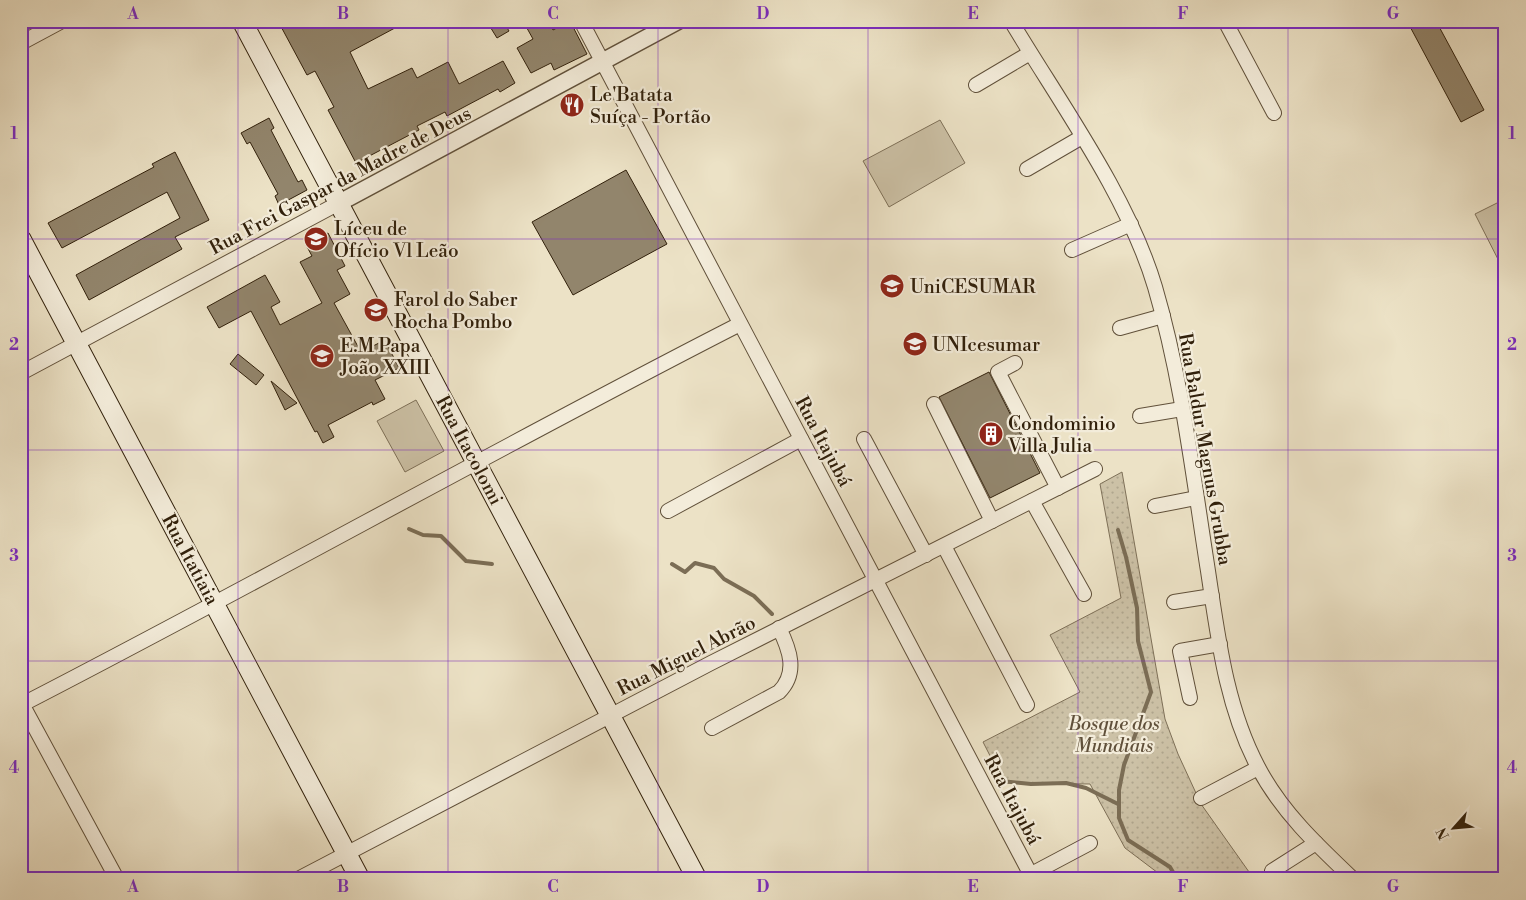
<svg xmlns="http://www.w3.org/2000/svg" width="1526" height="900" viewBox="0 0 1526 900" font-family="'Libre Bodoni',serif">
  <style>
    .park { fill: url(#park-dots); stroke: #7e7058 }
    .garden { fill: #ccc1a6; stroke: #7e7058 }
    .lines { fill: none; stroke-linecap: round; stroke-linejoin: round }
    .stream { stroke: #7b6d55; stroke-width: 4 }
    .building { fill: #92856c; stroke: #31200b }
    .minor-casing { stroke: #60503a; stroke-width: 16 }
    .tertiary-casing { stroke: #60503a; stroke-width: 19 }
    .secondary-casing { stroke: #31200b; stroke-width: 21 }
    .minor { stroke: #f3ecda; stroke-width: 14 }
    .tertiary { stroke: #f3ecda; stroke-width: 16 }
    .secondary { stroke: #f3ecda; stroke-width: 19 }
    .grid { fill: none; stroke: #7b2cbf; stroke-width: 1; stroke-opacity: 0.55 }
    .labels { text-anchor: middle; stroke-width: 4.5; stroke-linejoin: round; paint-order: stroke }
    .poi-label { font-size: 19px; fill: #31200b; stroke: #f3ecda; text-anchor: start }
    .street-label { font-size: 19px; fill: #31200b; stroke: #f3ecda }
    .park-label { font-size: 19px; font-style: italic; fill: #60503a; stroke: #f3ecda }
    .neatline { fill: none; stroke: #7b2cbf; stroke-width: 2 }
    .grid-label { font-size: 16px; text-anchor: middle; font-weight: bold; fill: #7b2cbf }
  </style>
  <defs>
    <pattern id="park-dots" width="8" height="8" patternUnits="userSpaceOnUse" patternTransform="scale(1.25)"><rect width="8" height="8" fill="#ccc1a6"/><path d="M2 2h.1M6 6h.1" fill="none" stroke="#b0a68e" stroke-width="1.8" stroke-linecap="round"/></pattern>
  </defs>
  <rect width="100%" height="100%" fill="#ece2c6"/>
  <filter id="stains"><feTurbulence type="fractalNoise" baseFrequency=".004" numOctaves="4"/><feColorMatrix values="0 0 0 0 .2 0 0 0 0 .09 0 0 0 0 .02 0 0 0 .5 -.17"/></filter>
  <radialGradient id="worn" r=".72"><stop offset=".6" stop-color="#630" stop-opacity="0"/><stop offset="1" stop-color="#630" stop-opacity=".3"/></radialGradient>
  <polygon class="park" points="1122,472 1165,719 1178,754 1201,804 1254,879 1166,879 1125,848 1090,784 1004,783 983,742 1080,692 1050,635 1121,598 1100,484"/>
  <g class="garden">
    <polygon points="940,120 965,163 889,207 863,161"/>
    <polygon points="1505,199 1505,273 1475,214"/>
    <polygon points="416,400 444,451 405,472 377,421"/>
  </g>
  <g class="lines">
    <g class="stream">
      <polyline points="409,529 423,535 441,536 466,561 492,564"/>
      <polyline points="1118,530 1126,557 1137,608 1138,641 1151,692 1124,765 1119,790 1119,818 1128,840 1170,867 1177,879"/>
      <polyline points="672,564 685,572 695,563 714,568 724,579 754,596 772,614"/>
      <polyline points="1001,781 1031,784 1066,783 1086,788 1118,804"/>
    </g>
  </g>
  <g class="building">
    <polygon points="278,21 408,21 350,52 368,89 412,68 417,78 448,62 459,84 503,61 515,83 500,92 498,89 447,116 445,112 417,126 419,130 356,163 328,110 334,107 315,71 307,75"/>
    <polygon points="495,21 503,21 509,31 497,38 489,25"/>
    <polygon points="523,21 549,21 553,30 570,21 587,54 554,70 551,63 531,73 517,48 533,39"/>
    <polygon points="1407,21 1436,21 1484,110 1461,122"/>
    <polygon points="269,118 274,128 271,130 298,182 302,180 307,190 279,205 275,196 278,194 250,142 247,144 241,133"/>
    <polygon points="175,152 209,220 175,237 182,249 89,300 76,275 180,218 167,192 62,248 48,223 154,167 152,164"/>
    <polygon points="626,170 667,244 573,295 532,222"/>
    <polygon points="328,233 345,266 337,270 350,294 334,303 361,352 385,340 399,368 375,380 385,399 373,405 372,402 328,425 334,437 323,443 317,431 315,432 251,311 219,328 207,307 265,275 280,302 271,307 280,325 322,303 300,262 312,256 306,245"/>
    <polygon points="238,354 264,375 256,385 230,364"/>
    <polygon points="989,372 1040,473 990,498 939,397"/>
    <polygon points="271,381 297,403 285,410"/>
  </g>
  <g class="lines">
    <defs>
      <g id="minor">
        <polyline points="581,21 1033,879"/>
        <path d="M1011 21C1060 103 1128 196 1155 287 1182 379 1193 476 1208 571 1218 637 1226 707 1258 767 1281 811 1317 845 1353 879"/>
        <polyline points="1225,21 1274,113"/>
        <polyline points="21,43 62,21"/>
        <polyline points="976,85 1030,53"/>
        <polyline points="1027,169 1082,137"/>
        <polyline points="1072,250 1131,224"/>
        <polyline points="1120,328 1163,316"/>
        <polyline points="1015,363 998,372 1058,488"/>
        <polyline points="21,373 339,203"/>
        <polyline points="934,404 992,521"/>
        <polyline points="1140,416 1182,409"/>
        <polyline points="864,439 926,555"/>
        <polyline points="1032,501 1084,594"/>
        <polyline points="1155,506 1196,498"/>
        <polyline points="668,511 801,439"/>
        <polyline points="944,546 1027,705"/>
        <polyline points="1174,602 1212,596"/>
        <polyline points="1190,698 1180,651 1220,644"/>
        <polyline points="21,702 117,879"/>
        <path d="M21 705C262 581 499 447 740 324"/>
        <path d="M712 728 779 692C798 673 790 650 779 628"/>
        <polyline points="1201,798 1258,768"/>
        <polyline points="1272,871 1316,843"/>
        <polyline points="1024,878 1090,843"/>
        <polyline points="298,879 711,663 1095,469"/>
      </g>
      <polyline id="tertiary" points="339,203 678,21"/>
      <g id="secondary">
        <polyline points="242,21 697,879"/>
        <polyline points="21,239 360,879"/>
      </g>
    </defs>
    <use href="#minor" class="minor-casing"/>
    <use href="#tertiary" class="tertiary-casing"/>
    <use href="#secondary" class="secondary-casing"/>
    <use href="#minor" class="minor"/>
    <use href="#tertiary" class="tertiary"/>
    <use href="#secondary" class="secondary"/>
  </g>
  <path class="grid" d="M238 21V879M448 21V879M658 21V879M868 21V879M1078 21V879M1288 21V879M21 239H1505M21 450H1505M21 661H1505"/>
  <defs>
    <symbol id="restaurant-disc" viewBox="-11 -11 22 22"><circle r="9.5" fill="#8f2418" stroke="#f3ecda"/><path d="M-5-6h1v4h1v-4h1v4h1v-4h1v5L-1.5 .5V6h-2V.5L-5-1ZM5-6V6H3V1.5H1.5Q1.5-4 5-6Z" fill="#fff"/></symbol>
    <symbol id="school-disc" viewBox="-11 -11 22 22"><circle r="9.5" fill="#8f2418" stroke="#f3ecda"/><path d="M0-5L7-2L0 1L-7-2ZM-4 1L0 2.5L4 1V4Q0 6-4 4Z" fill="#fff"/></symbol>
    <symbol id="university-disc" viewBox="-11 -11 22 22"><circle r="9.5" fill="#8f2418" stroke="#f3ecda"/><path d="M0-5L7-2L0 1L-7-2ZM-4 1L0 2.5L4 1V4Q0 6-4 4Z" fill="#fff"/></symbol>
    <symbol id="building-disc" viewBox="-11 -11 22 22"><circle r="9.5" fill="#8f2418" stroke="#f3ecda"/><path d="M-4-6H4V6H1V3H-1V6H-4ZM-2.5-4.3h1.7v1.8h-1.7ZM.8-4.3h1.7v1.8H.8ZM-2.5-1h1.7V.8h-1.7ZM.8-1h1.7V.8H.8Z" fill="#fff"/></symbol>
  </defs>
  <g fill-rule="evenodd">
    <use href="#restaurant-disc" x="558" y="91" width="28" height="28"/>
    <use href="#school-disc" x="302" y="225" width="28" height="28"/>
    <use href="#university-disc" x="878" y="272" width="28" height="28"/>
    <use href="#school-disc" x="362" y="296" width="28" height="28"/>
    <use href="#school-disc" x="901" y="330" width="28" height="28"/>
    <use href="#school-disc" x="308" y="342" width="28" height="28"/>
    <use href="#building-disc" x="977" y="420" width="28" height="28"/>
  </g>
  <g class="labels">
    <g class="poi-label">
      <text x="590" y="101">Le'Batata<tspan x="590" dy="22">Suíça - Portão</tspan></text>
      <text x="334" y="235">Líceu de<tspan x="334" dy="22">Ofício Vl Leão</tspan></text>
      <text x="910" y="293">UniCESUMAR</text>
      <text x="394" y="306">Farol do Saber<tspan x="394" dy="22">Rocha Pombo</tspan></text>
      <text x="932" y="351">UNIcesumar</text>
      <text x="340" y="352">E.M Papa<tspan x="340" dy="22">João XXIII</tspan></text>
      <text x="1008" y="430">Condominio<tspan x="1008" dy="22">Villa Julia</tspan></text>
    </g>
    <g class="street-label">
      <text transform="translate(340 180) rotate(-28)" y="7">Rua Frei Gaspar da Madre de Deus</text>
      <text transform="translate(824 441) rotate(62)" y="7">Rua Itajubá</text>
      <text transform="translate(1206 449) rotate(80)" y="7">Rua Baldur Magnus Grubba</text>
      <text transform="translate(470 450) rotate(62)" y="7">Rua Itacolomi</text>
      <text transform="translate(191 559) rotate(62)" y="7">Rua Itatiaia</text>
      <text transform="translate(686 655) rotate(-27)" y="7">Rua Miguel Abrão</text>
      <text transform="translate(1013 799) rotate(62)" y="7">Rua Itajubá</text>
    </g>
    <g class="park-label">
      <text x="1114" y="730">Bosque dos<tspan x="1114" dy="22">Mundiais</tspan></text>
    </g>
  </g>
  <rect width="1526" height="900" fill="none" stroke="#ece2c6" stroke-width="55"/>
  <g transform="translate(1454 828) rotate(243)" stroke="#f3ecda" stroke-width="4" paint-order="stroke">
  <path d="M0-4L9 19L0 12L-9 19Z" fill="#31200b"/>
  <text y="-8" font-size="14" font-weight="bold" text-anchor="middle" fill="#31200b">N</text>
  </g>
  <rect x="28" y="28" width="1470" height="844" class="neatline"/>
  <g class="grid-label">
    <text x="133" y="19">A</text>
    <text x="343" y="19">B</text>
    <text x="553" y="19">C</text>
    <text x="763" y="19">D</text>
    <text x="973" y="19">E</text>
    <text x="1183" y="19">F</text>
    <text x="1393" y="19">G</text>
    <text x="14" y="139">1</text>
    <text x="1512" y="139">1</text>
    <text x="14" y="350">2</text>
    <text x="1512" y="350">2</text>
    <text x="14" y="561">3</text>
    <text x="1512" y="561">3</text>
    <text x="14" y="773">4</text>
    <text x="1512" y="773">4</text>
    <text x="133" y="892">A</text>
    <text x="343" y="892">B</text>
    <text x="553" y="892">C</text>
    <text x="763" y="892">D</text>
    <text x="973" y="892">E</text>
    <text x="1183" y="892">F</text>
    <text x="1393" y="892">G</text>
  </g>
  <rect width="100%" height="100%" filter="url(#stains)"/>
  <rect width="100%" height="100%" fill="url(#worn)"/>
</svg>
